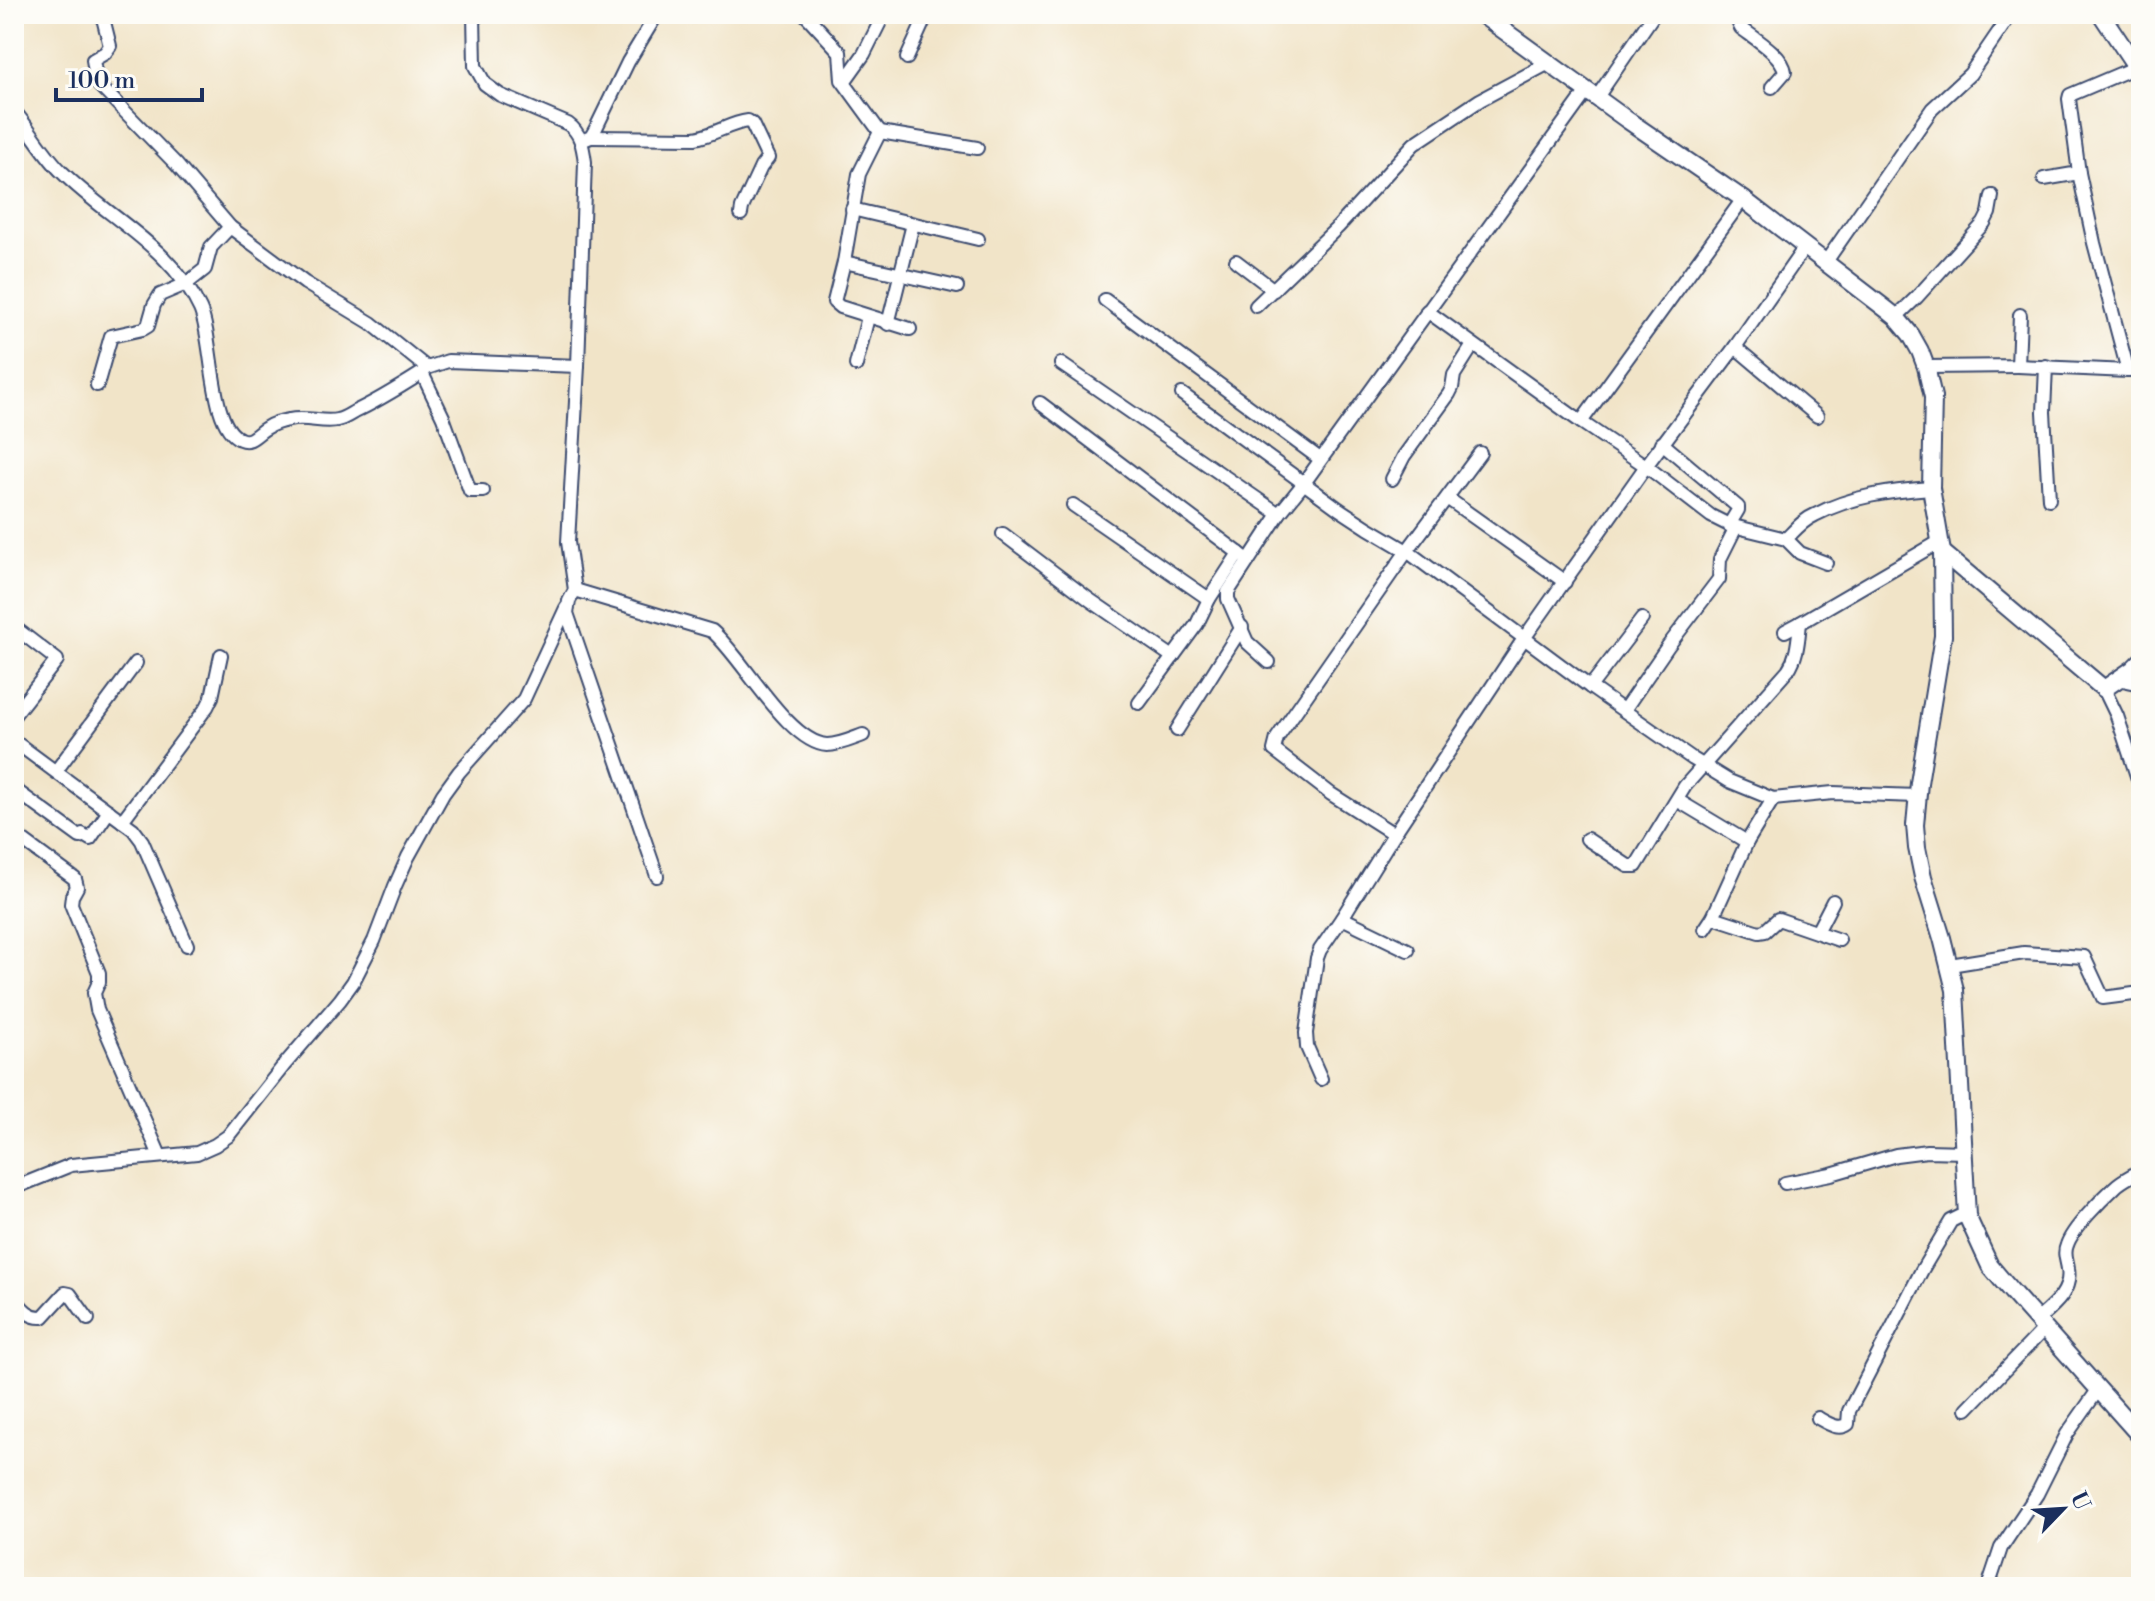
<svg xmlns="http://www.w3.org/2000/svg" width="2155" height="1601" viewBox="0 0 2155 1601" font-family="'Libre Bodoni',serif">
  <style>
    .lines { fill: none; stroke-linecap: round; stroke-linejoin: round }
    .street-casing { stroke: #3b4a6e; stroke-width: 16 }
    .secondary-casing { stroke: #3b4a6e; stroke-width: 20 }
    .street { stroke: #fff; stroke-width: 12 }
    .secondary { stroke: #fff; stroke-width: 16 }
  </style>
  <rect width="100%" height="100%" fill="#fdfcf7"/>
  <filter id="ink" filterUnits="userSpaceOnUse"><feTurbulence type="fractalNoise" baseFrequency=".0125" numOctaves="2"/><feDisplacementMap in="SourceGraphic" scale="16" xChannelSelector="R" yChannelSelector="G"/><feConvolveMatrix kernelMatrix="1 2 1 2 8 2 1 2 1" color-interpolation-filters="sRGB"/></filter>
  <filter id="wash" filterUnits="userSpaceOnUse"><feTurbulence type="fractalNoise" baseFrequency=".006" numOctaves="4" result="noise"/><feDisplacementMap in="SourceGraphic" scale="32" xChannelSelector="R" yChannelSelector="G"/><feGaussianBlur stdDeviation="1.8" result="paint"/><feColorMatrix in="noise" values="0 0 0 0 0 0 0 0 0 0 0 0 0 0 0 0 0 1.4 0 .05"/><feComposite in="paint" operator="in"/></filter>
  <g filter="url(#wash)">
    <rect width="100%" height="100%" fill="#f1e4c8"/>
  </g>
  <g filter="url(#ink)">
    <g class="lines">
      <defs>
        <g id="street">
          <polyline points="102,14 110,46 105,53 93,60 97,83 176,164 230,227 305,283 371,323 427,368"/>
          <path d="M474 14 475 66 485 84 500 95 568 124C581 133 583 147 585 162L578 366 568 542 575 590 569 601 567 613 657 876"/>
          <polyline points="805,14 840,52 842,80 880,132 859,174 844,262 834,302 840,307 910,329"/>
          <path d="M1742 14 1739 24 1741 28C1754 38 1783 55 1785 72L1772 87"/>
          <polyline points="907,58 927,14"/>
          <polyline points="2136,67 2070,95 2069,99 2079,173 2094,243 2128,371 2141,369"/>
          <polyline points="844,82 864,54 884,14"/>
          <polyline points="1597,97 1654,14"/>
          <path d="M14 111C31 130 44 155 63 173 109 219 172 247 200 309 214 339 209 426 240 439 251 444 257 433 266 428 272 424 282 421 289 420 305 416 322 423 337 420 343 419 349 415 354 412 378 401 400 387 422 373L427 368 448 361 578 366"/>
          <polyline points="880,132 977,148"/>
          <path d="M591 137 695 138C714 135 730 123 748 121L752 124 768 158 761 167 742 208 741 214"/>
          <polyline points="586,139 591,137 595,130 628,62 657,14"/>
          <polyline points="2044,179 2079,173"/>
          <polyline points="852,209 978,239"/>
          <polyline points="1236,261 1274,290"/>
          <polyline points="844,262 957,287"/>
          <polyline points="1825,263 1932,109 1970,74 2011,14"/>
          <polyline points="1105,300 1320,459"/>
          <polyline points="1256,306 1338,227 1414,144 1480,100 1549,63"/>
          <polyline points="1427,311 1581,422 1646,466 1711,516 1729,525 1786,539 1800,553 1826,563"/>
          <polyline points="1896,317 1917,297 1984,223 1989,213 1992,196"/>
          <polyline points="888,324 913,224"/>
          <polyline points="1735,347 1817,416"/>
          <polyline points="1061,364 1279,514"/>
          <polyline points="856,365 868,317"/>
          <polyline points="2018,366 2128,371"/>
          <polyline points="2046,366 2044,412 2049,499"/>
          <polyline points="1926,367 2018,366 2020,315"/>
          <polyline points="422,373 443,417 470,491 483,491"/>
          <polyline points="97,385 111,336 143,329 148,326 154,305 160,295 186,284 205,269 211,247 230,227"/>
          <polyline points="1182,394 1339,509 1368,528 1407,551 1590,687 1693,759 1729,781 1773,799 1833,793 1917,796"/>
          <polyline points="1040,403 1248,560"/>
          <polyline points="1581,422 1743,199"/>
          <polyline points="1662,443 1738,507 1738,510 1729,525"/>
          <polyline points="1392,479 1404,456 1449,394 1452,388 1454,375 1473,345"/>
          <polyline points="1447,498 1565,582"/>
          <polyline points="1073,505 1209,599 1239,553"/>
          <polyline points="1003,534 1090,600 1173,657"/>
          <path d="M1786 539C1795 530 1803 520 1815 515 1851 496 1891 491 1931 488"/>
          <path d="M575 590 712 631C742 656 788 743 827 745 839 745 852 739 863 735"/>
          <polyline points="14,627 57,660 14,715"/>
          <polyline points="1785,631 1800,623"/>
          <polyline points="1269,662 1247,642 1228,599 1228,592 1279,514 1304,483 1587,91"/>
          <polyline points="2118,679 2141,684"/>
          <polyline points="1590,687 1642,619"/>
          <polyline points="2104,689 2117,716 2141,788"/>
          <polyline points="1139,703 1197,624 1209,599"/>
          <polyline points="1624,710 1668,646 1719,579 1720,559 1736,527"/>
          <polyline points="1177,730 1242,627"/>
          <polyline points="14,741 122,821 133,829 142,841 187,945"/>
          <polyline points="56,771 136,663"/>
          <polyline points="14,789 80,837 82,834 90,839 109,811"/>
          <polyline points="1677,800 1747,842"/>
          <polyline points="122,821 207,707 212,697 221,655"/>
          <polyline points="14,834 75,879 77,887 72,896 71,904 99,973 99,982 94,993 97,1010 160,1156"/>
          <polyline points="1394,834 1331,794 1274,750 1277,738 1407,551 1480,453"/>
          <path d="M1587 839 1628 866H1636L1685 786 1788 670C1798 655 1798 640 1800 623L1939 542"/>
          <polyline points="1713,917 1759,932 1765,931 1778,919 1839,940"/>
          <polyline points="1342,918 1408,950"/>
          <polyline points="1705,929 1713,917 1747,842 1773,799"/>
          <polyline points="1817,932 1833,901"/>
          <polyline points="1950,965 2024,953 2084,957 2103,998 2141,993"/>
          <polyline points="1321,1079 1307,1047 1306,1033 1317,958 1320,950 1342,918 1394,834 1525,637 1646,466 1735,347 1805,247"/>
          <polyline points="1785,1183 1831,1174 1896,1155 1927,1151 1965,1152"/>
          <polyline points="14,1188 71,1165 197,1153 215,1145 228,1136 285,1064 340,1000 353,982 374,941 395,886 408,857 443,794 459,772 524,699 566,608"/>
          <path d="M14 1298C22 1308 29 1318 43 1317L65 1293 70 1294 88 1319"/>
          <path d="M2037 1320C2053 1306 2072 1292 2068 1269 2067 1260 2063 1254 2067 1245 2072 1229 2102 1199 2115 1187 2122 1180 2132 1176 2141 1170"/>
          <polyline points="1967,1409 2045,1328"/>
          <path d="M1818 1418C1827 1423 1839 1431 1848 1424L1849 1411 1922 1270 1951 1221 1959 1217 1967 1216"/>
          <polyline points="1988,1587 2001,1548 2037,1494 2067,1434 2098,1390"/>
        </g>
        <g id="secondary">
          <polyline points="1481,14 1626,119 1743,199 1886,309 1896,317 1911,335 1920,351 1926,367 1933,397 1931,488 1942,552 1943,636 1919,783 1915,825 1917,848 1923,877 1942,938 1955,990 1967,1216 1990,1266 2012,1292 2141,1437"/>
          <polyline points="2101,14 2141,74"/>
          <polyline points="1942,552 2104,689 2133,669 2141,661"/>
        </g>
      </defs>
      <use href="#street" class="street-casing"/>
      <use href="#secondary" class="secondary-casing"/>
      <use href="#street" class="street"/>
      <use href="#secondary" class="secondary"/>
    </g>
  </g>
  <rect width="2155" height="1601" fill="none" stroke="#fdfcf7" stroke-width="48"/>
  <g transform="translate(2063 1509) rotate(65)" stroke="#fdfcf7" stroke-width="6" paint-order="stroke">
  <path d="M0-6L14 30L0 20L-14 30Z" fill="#1b2f5e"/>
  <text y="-12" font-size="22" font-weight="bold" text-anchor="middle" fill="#1b2f5e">U</text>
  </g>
  <path d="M56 88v12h146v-12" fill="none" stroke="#1b2f5e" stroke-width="4"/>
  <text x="68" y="88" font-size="24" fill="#1b2f5e" stroke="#fdfcf7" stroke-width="6" paint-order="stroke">100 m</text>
</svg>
